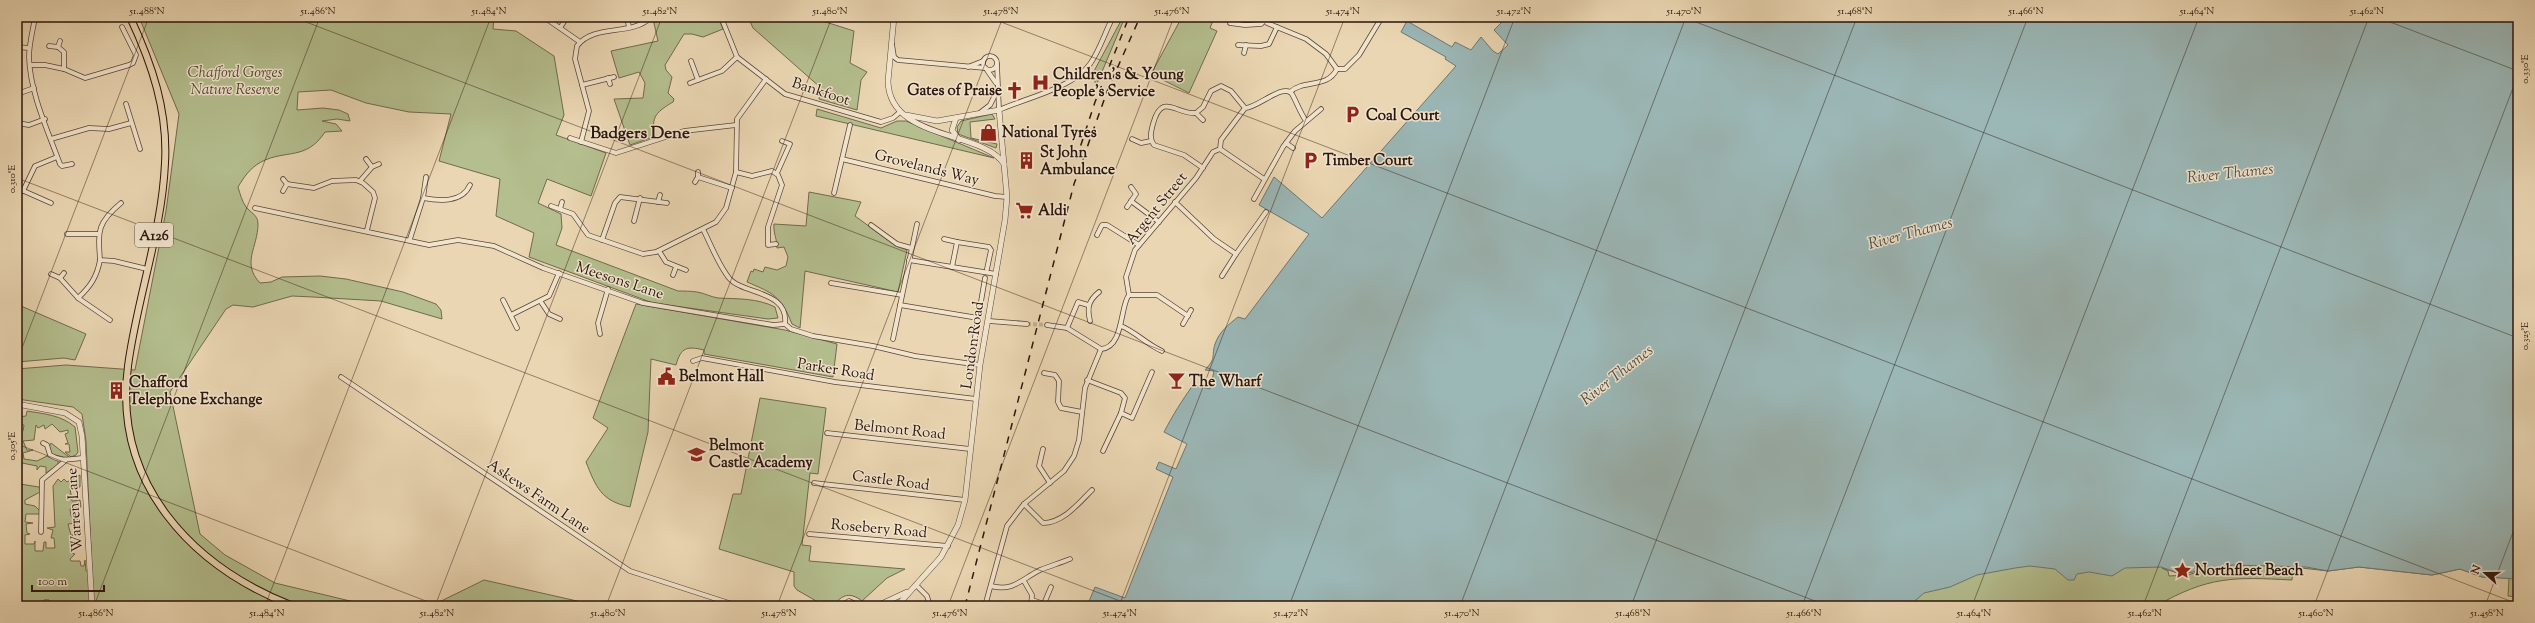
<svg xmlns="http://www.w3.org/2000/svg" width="2535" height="623" viewBox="0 0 2535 623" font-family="'Sorts Mill Goudy',serif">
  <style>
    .green { fill: #b4be8e; stroke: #706a4e; fill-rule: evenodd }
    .water { fill: #9bb7b6; stroke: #6e7672 }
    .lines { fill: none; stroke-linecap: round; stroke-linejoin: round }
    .minor-tunnel { stroke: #c4af91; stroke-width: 4; stroke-dasharray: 4 2; stroke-linecap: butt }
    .minor-casing { stroke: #5b4536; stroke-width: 5.5 }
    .tertiary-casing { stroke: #5b4536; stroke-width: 6 }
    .primary-casing { stroke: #2b150d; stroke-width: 8 }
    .minor { stroke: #f1e4cd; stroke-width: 4 }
    .tertiary { stroke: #f1e4cd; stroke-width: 5 }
    .primary { stroke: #ead6b2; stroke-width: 6 }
    .rail { stroke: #2b150d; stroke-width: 1.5; stroke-dasharray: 7 7; stroke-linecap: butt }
    .ticks { fill: none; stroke: #2b150d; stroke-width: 1; stroke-opacity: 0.45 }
    .labels { text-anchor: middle; stroke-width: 3; stroke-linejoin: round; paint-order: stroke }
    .shield { fill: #f1e4cd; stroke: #665347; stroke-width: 1 }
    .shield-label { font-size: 14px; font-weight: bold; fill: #2b150d }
    .park-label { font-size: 15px; font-style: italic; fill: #544834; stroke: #f1e4cd }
    .poi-label { font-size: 15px; font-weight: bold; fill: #2b150d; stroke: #f1e4cd; text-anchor: start }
    .street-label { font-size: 15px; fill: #2b150d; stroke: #f1e4cd }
    .water-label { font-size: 16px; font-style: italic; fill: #524e48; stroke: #f1e4cd }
    .quarter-label { font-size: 17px; font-weight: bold; fill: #2b150d; stroke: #f1e4cd }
    .neatline { fill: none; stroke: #2b150d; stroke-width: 1.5 }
    .ticks-label { font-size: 10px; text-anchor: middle; fill: #2b150d }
  </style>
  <rect width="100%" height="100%" fill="#ead6b2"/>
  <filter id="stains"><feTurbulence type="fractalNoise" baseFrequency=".005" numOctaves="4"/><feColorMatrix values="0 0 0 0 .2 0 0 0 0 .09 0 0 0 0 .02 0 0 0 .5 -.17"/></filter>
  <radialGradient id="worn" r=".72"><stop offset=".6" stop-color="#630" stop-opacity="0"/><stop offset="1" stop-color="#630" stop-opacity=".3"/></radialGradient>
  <g class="green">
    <path d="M139 17H494L493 29 516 31 554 56 564 115 556 135 606 153 591 196 547 179 538 203 561 214 562 228 556 245 678 291C684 291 691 291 697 292 704 293 711 297 718 298 738 299 757 298 775 307L778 318 768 319 653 303 529 257 534 233 496 216 500 179 439 161 451 114 409 112 366 103 331 90 298 92 297 110 323 108 339 110 348 114 350 121 337 119 322 121 336 124 342 131 325 132C306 161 286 149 261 162 250 168 244 177 238 187 240 194 242 201 246 207 251 213 258 215 258 224 258 247 241 263 260 283L271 282 282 277 320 276 346 279 403 292 436 304 441 310 442 319 381 301 313 297 292 296 253 307 233 305 226 309 170 392 200 534 225 555 275 583 371 606H52L49 600H44L37 606H17V486L19 487 20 484 39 487 40 492 25 500V504L35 506 40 511V514H26L25 522 33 523 26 524 27 533 30 534 25 535V544H34L35 541V551H43L44 542H46V548H55L54 538H51L53 530 47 528 55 527 53 486 58 479 61 482 64 479 67 482 80 475V487L70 488 72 501 80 500 81 507 70 509 71 516 77 517 78 523 68 524 71 535H73L70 537 71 553 75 554 70 559 71 561H80L81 566H84L85 560 86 571 92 573 86 441 82 414 73 407 17 399V369L66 365 135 370 166 211 179 114Z"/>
    <path d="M655 17H718L723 29 703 37 692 34H684L665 65 666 70 672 77 668 93 674 99 673 102C658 111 649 117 656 136L630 145 614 99 643 98 645 83 639 72 619 78 611 51 658 41 653 19Z"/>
    <polygon points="748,17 810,17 854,31 850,63 867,72 861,80 857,110 819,99 821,88 753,28"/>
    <polygon points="1123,17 1125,17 1096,86 1093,73"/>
    <polygon points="1182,17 1224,17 1222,21 1214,18 1210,28 1217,31 1189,93 1151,74"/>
    <polygon points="817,109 881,128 897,121 906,121 994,158 816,116"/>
    <polygon points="992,114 995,119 970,122 971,138 997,144 996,148 958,134 957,127 961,121"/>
    <path d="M809 192 861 202 855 216 896 246 907 250 898 292 805 271 800 328 792 324C781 296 773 293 747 282L751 271 753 272 754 269 763 272 765 267 777 270 786 266 788 257 784 247 777 248C777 238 773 233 774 224L806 226Z"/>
    <path d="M636 304 785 330 837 344 833 377 704 354V350C687 346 681 347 676 365L651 359 648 432 630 507C601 501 596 487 586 462L608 428 593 418Z"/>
    <polygon points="21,306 86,334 75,360 64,358 17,362 17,315"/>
    <path d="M760 398 826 408 818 474 810 473 802 545 811 546 809 561 905 569 887 578 862 601C851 592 841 594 834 606H825L797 590 794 586V572L719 549 733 494H741Z"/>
    <path d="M27 411C45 414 61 415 75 427L78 452 76 455 71 457 65 452H70L69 444H65L68 443 65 434 68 433V430L60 432 52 424 45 429 44 425 38 428 36 425 34 440 23 441 27 450H33L23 453 24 459 37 461 47 456 58 461V465L46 473V467L40 466 37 470V466L22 463 21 473 17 477V430L23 431 24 425 18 424V417L26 416Z"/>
    <polygon points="51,443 69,457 70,459 52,454 49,447"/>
    <path d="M2518 520V597L2508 596 2509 578 2482 577 2460 569 2432 575 2359 567 2328 571 2293 567 2292 580C2233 577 2209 576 2156 606H1788L1829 582ZM2217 567 2187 575 2169 576 2168 571 2162 568 2181 574Z"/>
    <polygon points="484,580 599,606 431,606"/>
  </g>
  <g class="water">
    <path d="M1507 17H2518V579L2482 577 2460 569 2432 575 2359 567 2328 571 2306 567 2233 565 2181 574 2161 567 2125 568 2112 576 2089 572 2077 574 2074 580H2068L2055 569 2030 566 2015 568 1977 575 1950 587 1924 593 1909 606H1087L1095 587 1125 598 1173 477 1156 469 1159 462 1176 469 1187 444 1164 432C1174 413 1181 402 1193 385L1210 389 1214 371 1205 370C1217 357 1211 357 1215 344 1219 332 1229 324 1238 317L1245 319 1309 234 1259 205 1274 177 1322 218 1456 66 1445 59 1446 57 1401 32 1407 21 1452 47 1455 42 1471 50 1481 37 1493 51 1498 54 1508 45 1494 30Z"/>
    <polygon points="44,600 49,600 52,606 37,606"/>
  </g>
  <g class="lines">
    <polyline class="minor-tunnel" points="1027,324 1047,325"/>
    <defs>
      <g id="minor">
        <path d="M35 17C33 30 29 44 29 57 30 93 48 131 60 164L62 166 72 164"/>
        <polyline points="544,17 580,42"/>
        <polyline points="627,17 629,27"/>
        <polyline points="721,17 737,57 785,94 881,122 893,118 900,112"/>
        <polyline points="1267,17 1267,23 1306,39 1326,54 1337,69"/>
        <polyline points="1230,23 1245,25 1261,24 1267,18"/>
        <polyline points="560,28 567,17"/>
        <polyline points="892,44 894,57 898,60 985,68"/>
        <polyline points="1238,45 1261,46 1269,44 1277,27"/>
        <polyline points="49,46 58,47 64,52 64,69"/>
        <polyline points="17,47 29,48"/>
        <polyline points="58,47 60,41"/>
        <polyline points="1244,53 1246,45"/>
        <circle cx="990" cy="63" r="7"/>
        <polyline points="691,61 698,80"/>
        <polyline points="30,65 45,65 64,69 85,78 129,65 133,63 136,55 122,27"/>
        <path d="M997 65 999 110C1026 98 1073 88 1090 64 1100 50 1105 32 1113 17"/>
        <polyline points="968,67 983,61"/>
        <polyline points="1337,69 1345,69 1359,55 1382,17"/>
        <polyline points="987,70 996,83"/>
        <polyline points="608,78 610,84"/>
        <polyline points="690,83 722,71 737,57"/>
        <polyline points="582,85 614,77"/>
        <path d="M1290 92C1304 79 1327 89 1337 69"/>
        <polyline points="17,94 34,88"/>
        <polyline points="126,104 140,149"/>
        <polyline points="981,112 990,105 997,91"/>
        <polyline points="1196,113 1203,120"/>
        <polyline points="17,123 29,125 45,119"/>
        <polyline points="570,138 616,153 684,131 736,125"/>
        <polyline points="51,139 89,128 109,129 131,123"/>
        <polyline points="1132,139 1141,143 1151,141"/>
        <path d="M581 142 589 111 575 59 577 46C594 23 632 37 651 17"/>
        <polyline points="1286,143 1293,148"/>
        <path d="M1220 149 1221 140 1245 108C1256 109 1284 82 1292 94 1297 103 1300 112 1306 121"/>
        <polyline points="1220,149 1264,179"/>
        <polyline points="366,159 372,167 379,164"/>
        <polyline points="842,159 850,125"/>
        <path d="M1203 168 1184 155 1154 145C1149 138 1151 132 1153 124 1162 91 1176 115 1196 113L1203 107 1211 91 1221 86 1231 91 1245 108"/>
        <polyline points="736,172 752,176 772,171 778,175 782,185 768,227 768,245 776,244"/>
        <polyline points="777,173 790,144 782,141"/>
        <polyline points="698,177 732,188"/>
        <polyline points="360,181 372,167"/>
        <polyline points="695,182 698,177 698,172"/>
        <polyline points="287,184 314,188 332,181 356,180 363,183 373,192 375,198 367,230"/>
        <polyline points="17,188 51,203"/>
        <polyline points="23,191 35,166 57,157"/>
        <polyline points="283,191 287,184 283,179"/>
        <polyline points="834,193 842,159 995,196 1007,197"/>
        <path d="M423 198C440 201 462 203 470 185"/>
        <polyline points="1254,199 1283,147 1295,131 1321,109"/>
        <polyline points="1131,201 1159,222"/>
        <polyline points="658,202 660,195"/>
        <polyline points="1175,202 1214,239 1236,254 1266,212"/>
        <path d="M121 203C97 223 98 231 100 260L114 261 147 269"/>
        <polyline points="551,206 573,214 588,235 643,254 656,252 716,222 726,208 736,172 737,119 766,79"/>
        <polyline points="1127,207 1136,194 1131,187"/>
        <polyline points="255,208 429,245 458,240 494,246 543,268 643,303 773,325 785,324"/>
        <polyline points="560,209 562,202"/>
        <polyline points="634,221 640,198"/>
        <polyline points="871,225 897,244 911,248"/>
        <path d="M703 229C711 245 718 264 729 278 743 295 789 290 785 324"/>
        <polyline points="67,234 98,234"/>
        <polyline points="1097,235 1102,225 1107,225 1139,245"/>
        <polyline points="410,239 423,198 426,177"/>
        <polyline points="944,239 957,242 952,267"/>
        <polyline points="602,240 615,203 620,197 667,203"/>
        <polyline points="957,242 989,247 991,250 987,269"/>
        <polyline points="659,251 666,262 686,270"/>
        <path d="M100 260C97 277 90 287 78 298L110 320"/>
        <polyline points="909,260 996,274"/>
        <polyline points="51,274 60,278 64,273"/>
        <polyline points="673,275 676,267"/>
        <polyline points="1222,276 1236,254"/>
        <polyline points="60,278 78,298"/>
        <polyline points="831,283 902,295"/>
        <polyline points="1129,295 1126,277 1135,250 1196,178 1213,152 1220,149"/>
        <polyline points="1129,295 1157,295 1188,316"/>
        <polyline points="503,300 517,328"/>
        <polyline points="541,302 549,314 560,319"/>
        <polyline points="900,305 978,318"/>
        <polyline points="511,315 549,296 559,273"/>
        <polyline points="989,321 1027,324"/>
        <path d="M1090 321C1087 308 1088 301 1099 292"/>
        <polyline points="785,324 791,329 813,336 873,346 915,356 980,365"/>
        <polyline points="1183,324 1191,310"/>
        <polyline points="1047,325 1067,328 1101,349"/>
        <path d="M1121 326C1136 332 1146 344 1162 351"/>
        <polyline points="1067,328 1078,302 1088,305"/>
        <polyline points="600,334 598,323 608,289"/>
        <polyline points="893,339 917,224"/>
        <path d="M1101 349C1124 348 1120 305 1129 295"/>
        <polyline points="972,355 985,278"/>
        <polyline points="693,361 702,358 835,382 976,399"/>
        <polyline points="1044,373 1055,375 1059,381 1058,402 1061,408 1082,412"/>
        <polyline points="341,377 630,571 738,606"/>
        <polyline points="1087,380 1121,393 1125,398 1121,413 1103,451"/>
        <polyline points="1121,413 1132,418 1152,372"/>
        <polyline points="827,433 970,449"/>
        <path d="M43 443 47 445 50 455C61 462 70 459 83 458"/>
        <polyline points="1043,449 1039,466 1050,483"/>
        <polyline points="814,483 965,500"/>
        <path d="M1024 504 1043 523C1063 523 1079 503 1092 490"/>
        <polyline points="41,532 42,480 65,461"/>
        <polyline points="809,534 948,546"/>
        <polyline points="1024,581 1032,595 1031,606"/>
        <polyline points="916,585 927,596 930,606"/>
        <path d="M991 586C1013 592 1022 579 1040 570 1050 566 1060 563 1070 559"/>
        <polyline points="1032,600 1044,604"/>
        <polyline points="841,606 849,601 860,606"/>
        <polyline points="985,606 1007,526 1024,504 1064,471 1074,456 1079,440 1085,388 1101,349"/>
        <polyline points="1043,606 1051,587"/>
      </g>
      <g id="tertiary">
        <polyline points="52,17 80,17"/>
        <path d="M894 17 888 81C889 141 983 130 1004 164"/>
        <polyline points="956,118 952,130 959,140"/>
        <polyline points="17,404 65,413 79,422 82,436 92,606"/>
        <polyline points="877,606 907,592"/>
        <polyline points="897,606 941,557 958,525 965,500 980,365 1005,220 1007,197 999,110 937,121 906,115"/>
      </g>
      <path id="primary" d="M130 17C152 64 168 111 165 163 162 232 137 298 128 366 113 483 191 566 293 606"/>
    </defs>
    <use href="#minor" class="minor-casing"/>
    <use href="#tertiary" class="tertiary-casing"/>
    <use href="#primary" class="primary-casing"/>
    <use href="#minor" class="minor"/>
    <use href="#tertiary" class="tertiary"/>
    <use href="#primary" class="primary"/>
    <g class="rail">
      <polyline points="1072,172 1095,102 1129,17"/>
      <polyline points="965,606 1074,184 1108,89 1140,17"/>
    </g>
  </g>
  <path class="ticks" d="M293 17 1828 606M988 17 2518 604M1683 17 2518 338M2377 17 2518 71M17 178 1133 606M17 361 149 17M17 444 439 606M94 606 320 17M265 606 491 17M435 606 662 17M606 606 832 17M777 606 1003 17M948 606 1174 17M1119 606 1345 17M1289 606 1515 17M1460 606 1686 17M1631 606 1857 17M1802 606 2028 17M1972 606 2199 17M2143 606 2369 17M2314 606 2518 75M2485 606 2518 519"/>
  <defs>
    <symbol id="hospital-bare" viewBox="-9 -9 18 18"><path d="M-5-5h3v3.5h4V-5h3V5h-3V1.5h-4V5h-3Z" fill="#8f2418" stroke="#f1e4cd" stroke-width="2.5" paint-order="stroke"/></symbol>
    <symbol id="church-bare" viewBox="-9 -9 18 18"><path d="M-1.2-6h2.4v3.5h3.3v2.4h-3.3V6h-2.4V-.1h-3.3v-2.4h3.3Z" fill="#8f2418" stroke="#f1e4cd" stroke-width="2.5" paint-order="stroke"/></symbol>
    <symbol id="parking-bare" viewBox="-9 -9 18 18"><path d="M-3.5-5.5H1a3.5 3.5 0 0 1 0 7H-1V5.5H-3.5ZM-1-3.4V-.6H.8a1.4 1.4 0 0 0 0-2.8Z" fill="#8f2418" stroke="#f1e4cd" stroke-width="2.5" paint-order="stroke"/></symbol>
    <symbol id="shop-bare" viewBox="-9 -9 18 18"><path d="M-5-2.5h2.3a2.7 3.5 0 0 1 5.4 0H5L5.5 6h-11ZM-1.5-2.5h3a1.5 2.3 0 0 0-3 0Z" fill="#8f2418" stroke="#f1e4cd" stroke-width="2.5" paint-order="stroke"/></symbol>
    <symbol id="building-bare" viewBox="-9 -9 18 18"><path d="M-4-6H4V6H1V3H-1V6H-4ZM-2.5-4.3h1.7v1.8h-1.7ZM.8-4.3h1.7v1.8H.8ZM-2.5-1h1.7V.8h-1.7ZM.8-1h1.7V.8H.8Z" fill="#8f2418" stroke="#f1e4cd" stroke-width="2.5" paint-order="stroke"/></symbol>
    <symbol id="supermarket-bare" viewBox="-9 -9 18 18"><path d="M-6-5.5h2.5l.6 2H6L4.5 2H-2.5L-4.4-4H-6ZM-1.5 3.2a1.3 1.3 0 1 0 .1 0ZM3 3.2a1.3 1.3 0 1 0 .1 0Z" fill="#8f2418" stroke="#f1e4cd" stroke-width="2.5" paint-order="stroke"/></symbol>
    <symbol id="civic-bare" viewBox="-9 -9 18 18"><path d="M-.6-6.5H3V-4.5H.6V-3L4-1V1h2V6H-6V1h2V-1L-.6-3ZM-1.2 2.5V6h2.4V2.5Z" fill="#8f2418" stroke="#f1e4cd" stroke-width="2.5" paint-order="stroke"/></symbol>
    <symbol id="bar-bare" viewBox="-9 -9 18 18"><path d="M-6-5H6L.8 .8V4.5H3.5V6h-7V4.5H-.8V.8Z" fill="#8f2418" stroke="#f1e4cd" stroke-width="2.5" paint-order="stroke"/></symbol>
    <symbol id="school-bare" viewBox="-9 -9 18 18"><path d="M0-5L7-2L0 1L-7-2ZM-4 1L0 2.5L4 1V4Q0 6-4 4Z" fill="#8f2418" stroke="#f1e4cd" stroke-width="2.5" paint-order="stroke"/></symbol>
    <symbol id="sight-bare" viewBox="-9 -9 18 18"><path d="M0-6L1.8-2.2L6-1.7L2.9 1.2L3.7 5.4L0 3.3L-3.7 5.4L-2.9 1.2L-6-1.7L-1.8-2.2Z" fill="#8f2418" stroke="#f1e4cd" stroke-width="2.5" paint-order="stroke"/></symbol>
  </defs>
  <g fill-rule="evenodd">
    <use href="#hospital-bare" x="1028" y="70" width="25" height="25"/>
    <use href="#church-bare" x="1002" y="78" width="25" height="25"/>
    <use href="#parking-bare" x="1340" y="102" width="25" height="25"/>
    <use href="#shop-bare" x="976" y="120" width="25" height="25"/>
    <use href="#parking-bare" x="1298" y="148" width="25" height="25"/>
    <use href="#building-bare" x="1014" y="148" width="25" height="25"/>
    <use href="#supermarket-bare" x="1012" y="198" width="25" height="25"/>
    <use href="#civic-bare" x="654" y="364" width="25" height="25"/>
    <use href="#bar-bare" x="1164" y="368" width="25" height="25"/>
    <use href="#building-bare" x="104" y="378" width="25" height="25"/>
    <use href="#school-bare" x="684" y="442" width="25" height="25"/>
    <use href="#sight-bare" x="2170" y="558" width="25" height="25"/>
  </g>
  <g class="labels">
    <rect class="shield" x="135" y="223" width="38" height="24" rx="3"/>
    <g class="shield-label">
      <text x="154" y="240">A126</text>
    </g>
    <g class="park-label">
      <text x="235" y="77">Chafford Gorges<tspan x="235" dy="17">Nature Reserve</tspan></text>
    </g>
    <g class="poi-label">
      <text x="1053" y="79">Children's &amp; Young<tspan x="1053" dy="17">People's Service</tspan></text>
      <text x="1002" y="95" text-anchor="end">Gates of Praise</text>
      <text x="1366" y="120">Coal Court</text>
      <text x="1002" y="137">National Tyres</text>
      <text x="1040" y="157">St John<tspan x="1040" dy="17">Ambulance</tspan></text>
      <text x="1323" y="165">Timber Court</text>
      <text x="1038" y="215">Aldi</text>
      <text x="679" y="381">Belmont Hall</text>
      <text x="1189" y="386">The Wharf</text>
      <text x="129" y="387">Chafford<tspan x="129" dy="17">Telephone Exchange</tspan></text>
      <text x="709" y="450">Belmont<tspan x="709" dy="17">Castle Academy</tspan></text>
      <text x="2195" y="575">Northfleet Beach</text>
    </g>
    <g class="street-label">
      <text transform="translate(821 91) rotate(18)" y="5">Bankfoot</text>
      <text transform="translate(927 167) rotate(14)" y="5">Grovelands Way</text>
      <text transform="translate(1156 208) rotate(-51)" y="5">Argent Street</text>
      <text transform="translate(620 280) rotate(18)" y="5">Meesons Lane</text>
      <text transform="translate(972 345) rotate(-82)" y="5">London Road</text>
      <text transform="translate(836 369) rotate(9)" y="5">Parker Road</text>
      <text transform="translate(900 429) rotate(6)" y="5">Belmont Road</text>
      <text transform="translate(891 480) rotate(7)" y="5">Castle Road</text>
      <text transform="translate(539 496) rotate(34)" y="5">Askews Farm Lane</text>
      <text transform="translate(74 510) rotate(-94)" y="5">Warren Lane</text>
      <text transform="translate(879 528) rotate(5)" y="5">Rosebery Road</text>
    </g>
    <g class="water-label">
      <text transform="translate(2230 172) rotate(-6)" y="6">River Thames</text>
      <text transform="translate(1910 232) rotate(-15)" y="6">River Thames</text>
      <text transform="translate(1616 374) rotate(-38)" y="6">River Thames</text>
    </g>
    <g class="quarter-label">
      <text x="640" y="138">Badgers Dene</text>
    </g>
  </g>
  <rect width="2535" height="623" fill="none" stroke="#ead6b2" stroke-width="44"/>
  <g transform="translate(2485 573) rotate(291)" stroke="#f1e4cd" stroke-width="3" paint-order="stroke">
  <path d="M0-3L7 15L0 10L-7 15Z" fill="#2b150d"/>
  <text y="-6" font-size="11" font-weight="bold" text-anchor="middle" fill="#2b150d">N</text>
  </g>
  <path d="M32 585v6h72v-6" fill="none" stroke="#2b150d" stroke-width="2"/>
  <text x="38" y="585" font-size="12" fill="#2b150d" stroke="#f1e4cd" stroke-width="3" paint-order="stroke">100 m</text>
  <rect x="22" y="22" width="2491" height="579" class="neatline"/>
  <g class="ticks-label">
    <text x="147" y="14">51.488°N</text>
    <text x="318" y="14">51.486°N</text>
    <text x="489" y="14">51.484°N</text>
    <text x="660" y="14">51.482°N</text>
    <text x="830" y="14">51.480°N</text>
    <text x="1001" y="14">51.478°N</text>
    <text x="1172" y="14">51.476°N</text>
    <text x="1343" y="14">51.474°N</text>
    <text x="1514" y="14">51.472°N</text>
    <text x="1684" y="14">51.470°N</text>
    <text x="1855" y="14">51.468°N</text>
    <text x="2026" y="14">51.466°N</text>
    <text x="2197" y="14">51.464°N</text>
    <text x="2367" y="14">51.462°N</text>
    <text transform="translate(2524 69) rotate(-90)" y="4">0.330°E</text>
    <text transform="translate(11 179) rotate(-90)" y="4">0.310°E</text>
    <text transform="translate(2524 336) rotate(-90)" y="4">0.325°E</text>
    <text transform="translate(11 446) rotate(-90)" y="4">0.305°E</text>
    <text x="96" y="616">51.486°N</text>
    <text x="267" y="616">51.484°N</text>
    <text x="437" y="616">51.482°N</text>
    <text x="608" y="616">51.480°N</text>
    <text x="779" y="616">51.478°N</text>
    <text x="950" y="616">51.476°N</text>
    <text x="1120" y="616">51.474°N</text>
    <text x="1291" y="616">51.472°N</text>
    <text x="1462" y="616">51.470°N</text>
    <text x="1633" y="616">51.468°N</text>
    <text x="1804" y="616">51.466°N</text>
    <text x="1974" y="616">51.464°N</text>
    <text x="2145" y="616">51.462°N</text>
    <text x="2316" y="616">51.460°N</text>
    <text x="2487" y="616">51.458°N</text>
  </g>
  <rect width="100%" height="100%" filter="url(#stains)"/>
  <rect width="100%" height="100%" fill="url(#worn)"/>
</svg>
